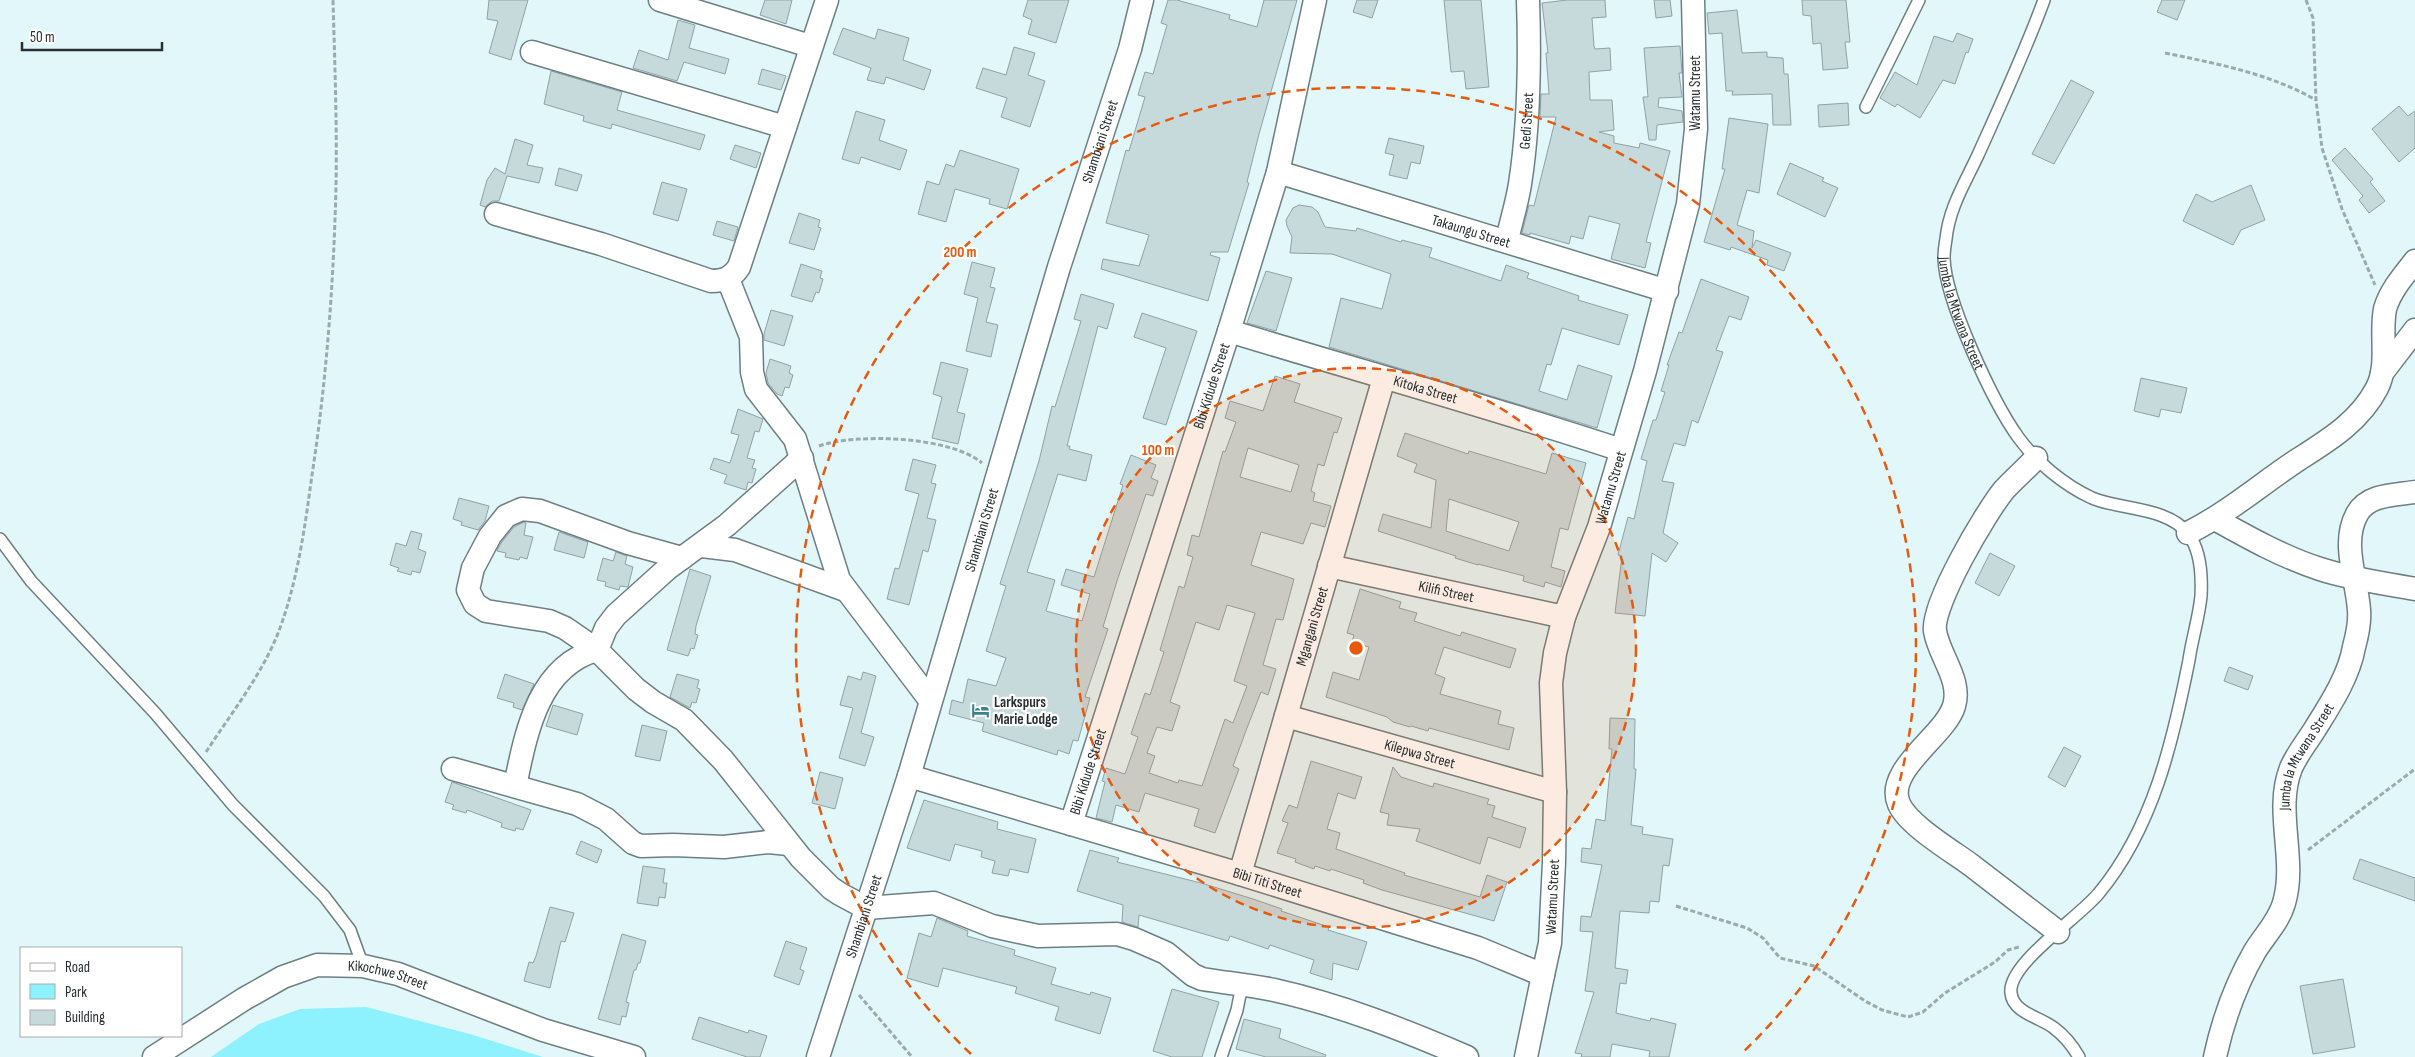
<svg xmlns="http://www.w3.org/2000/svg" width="2415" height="1057" viewBox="0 0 2415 1057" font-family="'Sofia Sans Condensed',sans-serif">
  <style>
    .green { fill: #8df1fe }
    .building { fill: #c6dadc; stroke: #8fa2a4; fill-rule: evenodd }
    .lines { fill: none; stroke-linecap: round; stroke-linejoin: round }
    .service-casing { stroke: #6d7f82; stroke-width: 14 }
    .minor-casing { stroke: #6d7f82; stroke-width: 25 }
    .path { stroke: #9babad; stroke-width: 3; stroke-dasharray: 5 2.5; stroke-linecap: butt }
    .service { stroke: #fff; stroke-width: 11 }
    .minor { stroke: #fff; stroke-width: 22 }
    .ring { fill: none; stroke: #e8590c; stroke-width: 2.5; stroke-dasharray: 9 6 }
    .labels { text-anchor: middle; stroke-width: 4.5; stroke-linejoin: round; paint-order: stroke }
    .street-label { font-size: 15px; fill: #283031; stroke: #fff }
    .poi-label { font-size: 15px; font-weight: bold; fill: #283031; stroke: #fff; text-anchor: start }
    .centre { fill: #e8590c; stroke: #fff; stroke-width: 2.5 }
    .ring-label { font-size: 15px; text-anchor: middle; font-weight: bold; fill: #e8590c; stroke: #fff; stroke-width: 4.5; stroke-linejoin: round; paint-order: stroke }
  </style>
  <rect width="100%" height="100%" fill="#e2f7fa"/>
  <polygon class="green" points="366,1007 470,1034 543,1057 211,1057 259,1024 300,1009"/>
  <g class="building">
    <polygon points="489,0 528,0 511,60 489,53 498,21 487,19"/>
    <polygon points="765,0 792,0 786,24 760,15"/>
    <polygon points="1028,0 1069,0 1056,43 1028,34 1032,20 1023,16"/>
    <polygon points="1168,0 1177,0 1230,15 1229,19 1257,27 1264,0 1297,0 1259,134 1247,182 1249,183 1228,252 1211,252 1210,255 1220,258 1208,301 1101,269 1103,259 1139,266 1149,235 1106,223 1126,150 1129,151 1145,97 1138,95 1145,72 1153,74 1167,25 1161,23"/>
    <polygon points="1357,0 1378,0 1372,18 1353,12"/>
    <polygon points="1444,0 1481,0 1489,87 1466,89 1464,71 1451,72"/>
    <polygon points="1567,0 1605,0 1606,17 1592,18 1594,46 1595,49 1610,48 1611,70 1589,72 1590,100 1612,100 1614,130 1599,132 1614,136 1614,143 1639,148 1640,143 1670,151 1646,242 1651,243 1645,268 1611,259 1620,224 1589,216 1583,239 1571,236 1569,244 1530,233 1530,235 1522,233 1529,205 1534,206 1556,117 1540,117 1541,94 1549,94 1546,53 1548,53 1542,3"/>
    <polygon points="1654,0 1670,0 1672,16 1656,18"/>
    <polygon points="1802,0 1846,0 1850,42 1845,42 1848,68 1823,70 1821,43 1813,44 1811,16 1803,15"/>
    <polygon points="2162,0 2185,0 2177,20 2157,12"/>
    <polygon points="1737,10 1742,53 1767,52 1767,57 1783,58 1784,74 1788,74 1791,125 1773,125 1772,94 1732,95 1733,91 1726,91 1722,33 1709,34 1707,13"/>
    <polygon points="678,20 695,25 689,48 729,59 725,74 684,62 677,81 633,68 639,50 668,60"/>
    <polygon points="843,28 875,39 878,29 909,38 903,60 931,70 924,90 886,77 884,84 867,80 871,68 833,54"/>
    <polygon points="1957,33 1973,39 1968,53 1966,52 1955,84 1943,80 1920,118 1897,104 1895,107 1880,98 1895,72 1917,85 1934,36 1953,42"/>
    <polygon points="1680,46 1682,73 1679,73 1682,97 1659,98 1658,107 1682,111 1683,122 1657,125 1656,140 1649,140 1643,97 1648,97 1644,48"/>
    <polygon points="1014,47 1035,53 1028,75 1045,81 1030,127 1001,117 1007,98 976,88 983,68 1006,75"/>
    <polygon points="762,69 786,76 781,90 758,84"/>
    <polygon points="551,71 622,92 617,110 705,135 700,150 612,124 611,129 583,121 584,116 544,104"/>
    <polygon points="2071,80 2094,92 2054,164 2032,154"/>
    <polygon points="1848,103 1849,125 1819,127 1818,105"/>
    <polygon points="2399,106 2408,116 2415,111 2415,148 2399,162 2372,129"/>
    <polygon points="856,111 885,120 879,140 907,150 900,170 861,157 859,164 842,159"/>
    <polygon points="1729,118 1768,124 1759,193 1747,190 1737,225 1754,231 1752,248 1756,240 1791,253 1784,271 1767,265 1768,260 1731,247 1730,250 1704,242 1725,169 1722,169"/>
    <polygon points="1389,138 1424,146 1420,164 1411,162 1407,179 1389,175 1394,155 1385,153"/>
    <polygon points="515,139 533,145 527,165 543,168 539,183 507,176 499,201 492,201 485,207 480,205 487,180 495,168 505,174"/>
    <polygon points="735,145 761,153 756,168 730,159"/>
    <polygon points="2345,148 2373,179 2370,182 2385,201 2369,213 2359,200 2363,196 2332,160"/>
    <polygon points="960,150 1019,169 1007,209 989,204 990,199 955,189 946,222 918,214 927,181 939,185 946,164 954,167"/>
    <polygon points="1790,163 1824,178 1822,181 1838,188 1825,217 1777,194"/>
    <polygon points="559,168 582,175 577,191 555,185"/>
    <polygon points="662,182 687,189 678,221 653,214"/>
    <polygon points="2251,185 2265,220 2241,230 2233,245 2183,221 2196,194 2212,202"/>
    <polygon points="1299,205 1312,207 1318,212 1325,227 1356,231 1357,228 1401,242 1402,240 1432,248 1429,257 1501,281 1506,265 1529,273 1527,278 1579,296 1578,300 1628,315 1619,345 1562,328 1551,365 1547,364 1539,391 1567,400 1578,365 1612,376 1597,428 1329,347 1341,298 1382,309 1391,274 1332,254 1290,253 1292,237 1287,226 1286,220 1293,208"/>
    <polygon points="799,213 820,220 818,227 821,228 814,250 789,243"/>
    <polygon points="717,221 738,227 734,241 713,235"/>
    <polygon points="972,262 995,268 990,287 995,288 986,322 998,325 991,357 966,351 978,298 964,294"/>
    <polygon points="801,264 822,271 820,278 823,279 819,293 816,292 812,302 791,296"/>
    <polygon points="1266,271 1292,278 1276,331 1247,323"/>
    <polygon points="1701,279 1749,297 1741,320 1729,316 1716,350 1723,352 1698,423 1692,420 1685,446 1674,443 1662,481 1674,483 1663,533 1678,543 1666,562 1652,553 1645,616 1615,613 1622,556 1618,555 1628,517 1634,519 1647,461 1641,459 1653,420 1656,420 1665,392 1661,391 1669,365 1667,365 1679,332 1682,333"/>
    <polygon points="1081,294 1114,304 1107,329 1098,326 1067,446 1070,446 1069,449 1092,455 1086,481 1058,474 1027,572 1055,580 1046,611 1082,621 1090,594 1061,585 1066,569 1094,577 1123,485 1120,484 1131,455 1156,465 1151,478 1158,481 1153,496 1146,494 1117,581 1103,627 1108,629 1085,697 1090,698 1078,741 1073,740 1069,754 1058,750 1057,755 982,731 984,723 949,714 952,700 963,703 968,679 996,686 1006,658 986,651 1006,586 1000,584 1039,461 1052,406 1055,407 1081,321 1074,319"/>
    <polygon points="771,310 793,316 784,346 764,340 764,334"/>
    <polygon points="1142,313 1197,331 1166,425 1143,418 1166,348 1134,337"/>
    <polygon points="770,359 791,366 789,373 793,375 789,388 785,387 782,396 777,394 768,383 766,373"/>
    <polygon points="941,362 968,369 957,412 965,414 958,444 932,438 942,397 933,394"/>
    <path d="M1275 376 1300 384 1294 402 1342 418 1337 433 1334 432 1324 466 1318 464 1311 491 1315 493 1313 501 1331 506 1325 527 1311 523 1303 544 1261 532 1251 565 1294 579 1283 620 1276 619 1263 665 1276 669 1268 695 1261 692 1247 728 1233 766 1239 769 1215 833 1194 826 1199 809 1145 793 1139 812 1116 805 1112 822 1096 818 1105 782 1102 781 1106 768 1125 774 1138 737 1131 734 1145 693 1150 695 1164 652 1160 650 1179 586 1184 588 1193 557 1187 555 1192 535 1199 537 1223 451 1225 452 1236 422 1225 418 1230 401 1263 411ZM1248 448 1299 465 1291 492 1240 477ZM1227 605 1255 613 1234 681 1247 686 1233 723 1225 719 1202 786 1179 780 1178 783 1149 773 1155 756 1147 753 1157 727 1172 731 1180 706 1170 702 1196 622 1219 630Z"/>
    <polygon points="2141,378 2187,388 2181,413 2161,409 2159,417 2134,411"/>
    <polygon points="738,409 763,419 759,432 755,431 747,458 755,460 752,468 756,469 752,483 748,482 746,490 724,483 727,475 710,469 714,458 730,463 739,435 731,433"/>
    <path d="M1405 433 1468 454 1469 451 1546 474 1552 453 1586 463 1568 530 1560 528 1551 567 1565 571 1561 587 1545 582 1544 587 1523 581 1524 576 1478 564V565L1455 558 1456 556 1378 531 1383 514 1431 528 1436 480 1414 472 1417 464 1397 456ZM1449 499 1519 522 1509 551 1446 531Z"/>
    <polygon points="913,459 936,465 931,483 936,484 927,518 936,520 928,552 923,550 909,605 887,599 895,568 899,569 919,494 905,490"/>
    <polygon points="459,498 489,506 485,521 478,530 461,525 462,522 453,519"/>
    <polygon points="524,522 526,523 524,535 533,537 527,559 520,557 519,560 505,557 506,553 497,551 501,543 514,527"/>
    <polygon points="411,531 422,534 418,549 426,552 420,573 412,571 411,575 397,571 399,568 390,565 396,543 406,546"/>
    <polygon points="559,532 588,542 584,558 554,550"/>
    <polygon points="616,552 627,556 625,564 633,567 628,587 620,586 619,590 605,586 606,582 597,580 603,558 613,561"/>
    <polygon points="1990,553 2015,566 1999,596 1975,583"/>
    <polygon points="690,569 711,576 696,626 695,634 698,635 694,649 691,648 688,656 667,650"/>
    <polygon points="1360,589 1401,602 1399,608 1417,613 1414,621 1460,636 1462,632 1516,649 1510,668 1444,647 1435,674 1445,678 1440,694 1501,711 1498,724 1514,728 1509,750 1429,728 1428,731 1411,726 1410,727 1393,722 1387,717 1326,697 1333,672 1359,680 1369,647 1352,642 1354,635 1347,633"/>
    <polygon points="2229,667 2253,676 2248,690 2224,681"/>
    <polygon points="863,672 876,676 861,733 874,737 865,766 839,758 853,708 840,705 848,676 861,680"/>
    <polygon points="505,674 534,684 522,710 513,707 514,703 497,698"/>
    <polygon points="677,674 699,680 697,688 700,689 696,703 692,702 690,708 670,697"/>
    <polygon points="553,705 583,714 577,735 546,726"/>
    <polygon points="1610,718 1635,719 1634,769 1636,769 1631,825 1643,827 1642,834 1673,839 1669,866 1663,865 1659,902 1650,901 1649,913 1620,911 1615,968 1628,970 1626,984 1620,983 1616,1013 1650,1021 1651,1018 1676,1024 1669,1057 1649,1057 1650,1051 1612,1044 1610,1057 1581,1057 1582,1054 1575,1053 1594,992 1585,991 1593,932 1580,931 1581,916 1591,917 1602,865 1581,862 1582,848 1591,849 1596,819 1605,821 1612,749 1609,749"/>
    <polygon points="642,725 667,731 660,761 635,756"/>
    <polygon points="2064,747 2081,756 2065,787 2048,777"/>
    <polygon points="1311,761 1362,777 1355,799 1338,793 1327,829 1340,833 1336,849 1405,873 1404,875 1480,897 1487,875 1507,882 1494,921 1382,890 1363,883 1364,880 1331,869 1330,871 1315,866 1314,869 1295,862 1296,859 1277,853 1288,823 1282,821 1289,805 1297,808"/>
    <polygon points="1393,767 1401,777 1433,787 1434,783 1489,799 1487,804 1495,806 1492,817 1526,828 1520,848 1488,837 1480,864 1416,841 1420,829 1387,825 1389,814 1380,812"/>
    <polygon points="820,772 843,778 835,809 812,803"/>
    <polygon points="452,782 531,810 523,830 516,828 515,831 501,827 502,823 467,810 466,813 452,809 454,805 445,802"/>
    <polygon points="924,800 998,822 997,829 1036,839 1028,873 1010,869 1008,876 992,873 995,861 981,857 982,851 955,844 950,861 907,848"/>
    <polygon points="581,841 602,850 597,863 576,854"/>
    <polygon points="1090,850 1119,858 1117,862 1201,883 1253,899 1282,909 1281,911 1329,927 1328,930 1367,942 1358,970 1333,963 1332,980 1310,973 1314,960 1270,945 1268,949 1230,936 1228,941 1139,915 1138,927 1122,922 1123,905 1077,891"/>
    <polygon points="2360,859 2415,878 2415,901 2353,879"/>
    <polygon points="643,866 665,869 663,883 667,883 665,898 659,897 658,906 637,903"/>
    <polygon points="550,907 574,913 565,942 561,941 550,988 524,981 529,962 533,963 536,956"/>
    <polygon points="937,918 968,931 967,936 1015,950 1014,955 1056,968 1051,984 1090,995 1091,992 1111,998 1100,1034 1055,1020 1059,1007 1015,993 1017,987 943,968 938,987 907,978 919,933 931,937"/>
    <polygon points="622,934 646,941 640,963 638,963 636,970 634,970 626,1002 629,1003 626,1017 622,1016 620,1025 598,1019"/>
    <polygon points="786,941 807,948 800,969 804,971 799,985 774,976"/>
    <polygon points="2343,979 2355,1047 2313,1054 2300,986"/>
    <polygon points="1172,989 1219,1002 1202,1057 1172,1057 1153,1051"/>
    <polygon points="699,1017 748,1033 749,1030 767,1036 760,1057 747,1057 692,1039"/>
    <polygon points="1244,1019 1281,1029 1279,1038 1326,1055 1325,1057 1266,1057 1236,1049"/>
  </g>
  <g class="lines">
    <defs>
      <g id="service">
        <path id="s1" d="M2044 0C2025 52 2001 104 1978 155 1965 183 1949 208 1946 239 1945 245 1944 252 1944 258 1945 300 1993 402 2018 437 2036 462 2064 485 2092 498 2120 510 2169 507 2188 534 2201 550 2202 576 2201 596 2199 617 2192 639 2189 660 2173 741 2153 828 2099 893 2081 916 2007 964 2011 993 2013 1013 2040 1017 2054 1028 2065 1036 2072 1045 2079 1057"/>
        <polyline points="1866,107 1919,0"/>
        <polyline points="0,539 31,581 155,713 233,805 324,896 350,930 363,966"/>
        <polyline points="1221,1057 1237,1010 1242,985"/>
      </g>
      <g id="minor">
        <polyline points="660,0 810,46"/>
        <polyline points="532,52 785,127"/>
        <path id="s2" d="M1278 172 1667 291"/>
        <path d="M496 214 601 244 711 281C724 281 732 278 739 267L827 0"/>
        <path id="s3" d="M1507 240C1511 222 1517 203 1520 184 1529 126 1530 59 1528 0"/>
        <polyline points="728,279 751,337 752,372 756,389 795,439 839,580 930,700"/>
        <path id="s4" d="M1229 331C1360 371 1491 407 1621 450"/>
        <polyline points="2382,373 2415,330"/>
        <path d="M2036 458C2026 469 2014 479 2004 490 1986 512 1931 605 1935 631 1939 656 1962 680 1954 706 1945 736 1884 770 1899 804 1908 825 1952 851 1971 865 2000 887 2029 910 2058 932"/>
        <path d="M2215 519C2249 538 2283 557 2320 569 2351 579 2383 583 2415 589"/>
        <path d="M2188 533C2228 513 2261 484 2299 459 2329 440 2360 421 2377 388 2389 365 2380 334 2385 309 2390 291 2404 275 2415 261"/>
        <polyline points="702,546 735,550 845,590"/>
        <path d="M682 558 628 543 540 511 522 509 506 516 490 536 473 568 468 590 475 604 486 611 549 621 565 628 597 650 636 689 653 702 684 720 723 760 801 858 831 888 840 894 866 908 934 903 992 926 1038 936 1117 934 1134 939 1166 953 1193 975 1202 979C1226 983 1250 985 1274 990 1341 1005 1404 1030 1467 1057"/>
        <path id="s5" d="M1329 566 1564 617"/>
        <path id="s6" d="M1286 716 1555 792"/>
        <polyline points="453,769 577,804 606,819 633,843 641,846 673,845 724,847 768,842 789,844"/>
        <path id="s7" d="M909 776 1240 874 1478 948 1543 975 1526 1057"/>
        <path d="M515 786C526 733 538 666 597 650L606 628 616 615 667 569 727 525 802 458"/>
        <path id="s8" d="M1071 824 1229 331 1278 172 1315 0"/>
        <path id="s9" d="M1240 874 1384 378"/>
        <path id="s10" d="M1543 975 1550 943 1554 862 1555 792 1551 683 1555 653 1564 617 1599 527 1645 371 1688 204 1696 129 1693 0"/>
        <path id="s11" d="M154 1057 244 999 283 977 317 965 363 966 398 974 543 1030 634 1057"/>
        <path id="s12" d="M818 1057 909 776 1059 267 1130 49 1142 0"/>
        <path id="s13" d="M2215 1057C2223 1020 2236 984 2255 951 2265 935 2279 921 2284 903 2297 859 2274 811 2291 768 2297 754 2307 742 2315 729 2330 705 2349 676 2354 647 2357 636 2360 621 2359 610 2357 579 2341 543 2357 514 2368 494 2395 495 2415 492"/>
      </g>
    </defs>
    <use href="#service" class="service-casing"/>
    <use href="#minor" class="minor-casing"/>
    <g class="path">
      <polyline points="2306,0 2313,18 2316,100 2322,148 2342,209 2375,285"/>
      <path d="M2165 53C2218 64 2268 73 2316 100"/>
      <path d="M819 446C856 433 950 436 982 463"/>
      <path d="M206 752C232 712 264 672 280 628 298 579 305 526 312 475 325 390 332 304 335 219 338 146 335 73 333 0"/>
      <polyline points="2308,850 2415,769"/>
      <polyline points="1676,906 1747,928 1763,938 1780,958 1814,966 1865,1001 1882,1010 1908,1017 1923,1012 1945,993 1995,962 2008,950 2019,947"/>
      <polyline points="859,995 912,1057"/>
    </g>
    <use href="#service" class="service"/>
    <use href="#minor" class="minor"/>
  </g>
  <circle cx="1356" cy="648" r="280" fill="#e8590c" fill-opacity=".12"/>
  <g class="ring">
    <circle cx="1356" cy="648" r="280"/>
    <path d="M971 1054A560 560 0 1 1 1741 1054"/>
  </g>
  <defs>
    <symbol id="hotel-bare" viewBox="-9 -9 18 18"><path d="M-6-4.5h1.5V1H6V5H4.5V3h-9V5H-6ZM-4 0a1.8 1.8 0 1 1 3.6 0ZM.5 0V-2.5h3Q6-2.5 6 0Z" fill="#3a818a" stroke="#fff" stroke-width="2.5" paint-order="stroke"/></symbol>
  </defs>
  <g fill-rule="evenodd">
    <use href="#hotel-bare" x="968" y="698" width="25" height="25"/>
  </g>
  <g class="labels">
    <g class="street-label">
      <text transform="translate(1695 93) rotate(-90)" y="5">Watamu Street</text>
      <text dy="5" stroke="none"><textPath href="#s3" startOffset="121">Gedi Street</textPath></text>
      <text dy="5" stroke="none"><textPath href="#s12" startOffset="958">Shambiani Street</textPath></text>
      <text dy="5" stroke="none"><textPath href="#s2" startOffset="202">Takaungu Street</textPath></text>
      <text dy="5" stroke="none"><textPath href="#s1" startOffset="336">Jumba la Mtwana Street</textPath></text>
      <text dy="5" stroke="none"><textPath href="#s8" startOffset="460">Bibi Kidude Street</textPath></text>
      <text dy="5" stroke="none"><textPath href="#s4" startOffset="205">Kitoka Street</textPath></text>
      <text dy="5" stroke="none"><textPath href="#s10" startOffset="498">Watamu Street</textPath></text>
      <text dy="5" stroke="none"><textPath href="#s12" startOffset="552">Shambiani Street</textPath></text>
      <text dy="5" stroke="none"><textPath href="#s5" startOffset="120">Kilifi Street</textPath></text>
      <text dy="5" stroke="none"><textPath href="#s9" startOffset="258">Mgangani Street</textPath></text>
      <text dy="5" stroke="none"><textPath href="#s6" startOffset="139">Kilepwa Street</textPath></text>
      <text dy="5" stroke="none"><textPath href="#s13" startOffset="322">Jumba la Mtwana Street</textPath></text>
      <text dy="5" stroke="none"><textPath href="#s8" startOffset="55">Bibi Kidude Street</textPath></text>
      <text dy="5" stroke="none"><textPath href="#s7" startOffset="374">Bibi Titi Street</textPath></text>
      <text dy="5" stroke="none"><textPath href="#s10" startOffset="79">Watamu Street</textPath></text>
      <text dy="5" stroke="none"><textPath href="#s12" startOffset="148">Shambiani Street</textPath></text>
      <text dy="5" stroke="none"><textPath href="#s11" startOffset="260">Kikochwe Street</textPath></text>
    </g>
    <g class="poi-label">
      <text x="994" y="707">Larkspurs<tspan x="994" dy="17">Marie Lodge</tspan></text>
    </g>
  </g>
  <circle cx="1356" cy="648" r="8" class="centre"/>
  <g class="ring-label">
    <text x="960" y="257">200 m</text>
    <text x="1158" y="455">100 m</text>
  </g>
  <rect x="20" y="947" width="162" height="90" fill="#ffffff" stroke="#a9acad"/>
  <rect x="30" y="963" width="25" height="8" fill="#ffffff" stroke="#a9acad"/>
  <text x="65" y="972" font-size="15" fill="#283031">Road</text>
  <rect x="30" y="984" width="25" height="15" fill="#8df1fe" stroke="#a9acad"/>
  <text x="65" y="997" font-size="15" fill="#283031">Park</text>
  <rect x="30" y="1010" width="25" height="15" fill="#c6dadc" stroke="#a9acad"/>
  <text x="65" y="1022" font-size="15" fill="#283031">Building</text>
  <path d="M22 42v8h140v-8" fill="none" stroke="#283031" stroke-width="2.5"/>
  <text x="30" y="42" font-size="15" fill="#283031" stroke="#ffffff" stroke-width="4" paint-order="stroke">50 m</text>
</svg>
